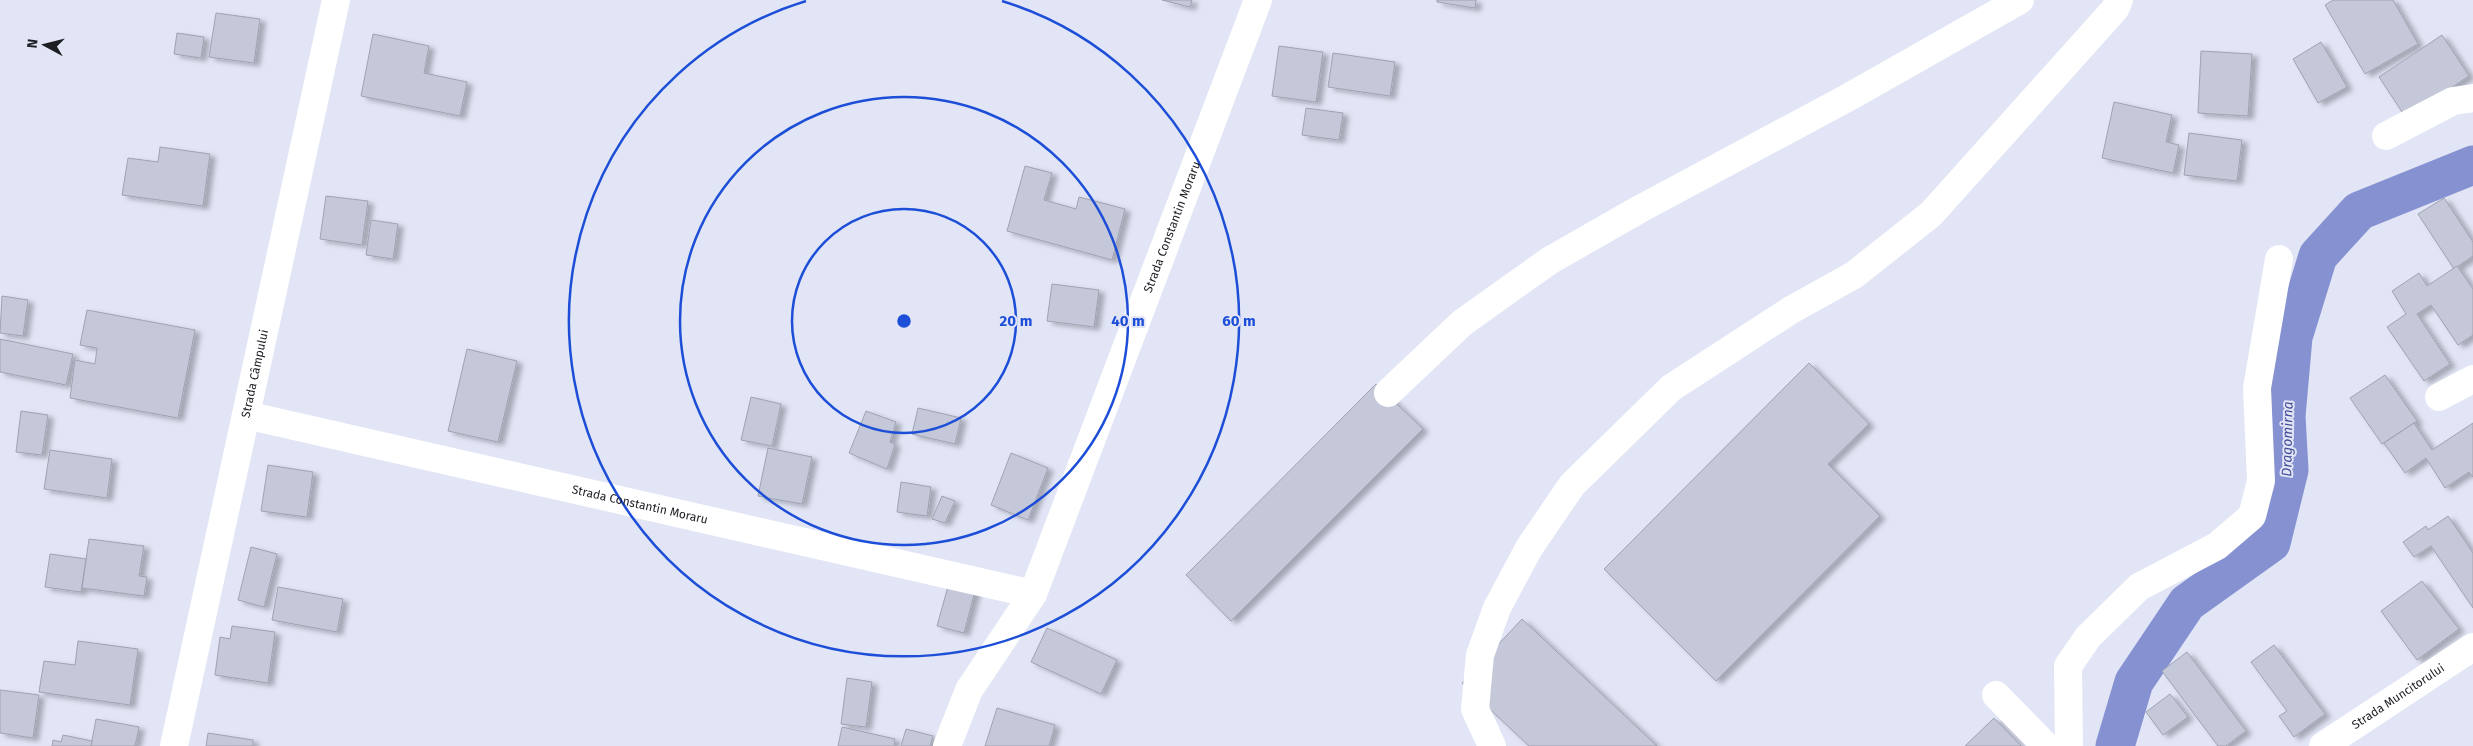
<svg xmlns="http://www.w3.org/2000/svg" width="2473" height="746" viewBox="0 0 2473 746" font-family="'Fira Sans',sans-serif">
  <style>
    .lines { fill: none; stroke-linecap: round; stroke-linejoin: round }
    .canal { stroke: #8591d1; stroke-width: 39 }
    .building { fill: #c5c8d8; stroke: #9fa2b1; filter: url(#shadow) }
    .minor { stroke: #fff; stroke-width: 28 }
    .ring { fill: none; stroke: #1d4ed8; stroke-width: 2.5 }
    .labels { text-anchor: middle; stroke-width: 4; stroke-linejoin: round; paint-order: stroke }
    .street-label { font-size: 12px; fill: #1d1e24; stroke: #e1e5f5 }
    .water-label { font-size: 14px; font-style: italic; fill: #424b98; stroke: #e1e5f5 }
    .centre { fill: #1d4ed8; stroke: #e1e5f5; stroke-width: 2.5 }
    .ring-label { font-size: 15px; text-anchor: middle; font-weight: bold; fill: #1d4ed8; stroke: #e1e5f5; stroke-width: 4; stroke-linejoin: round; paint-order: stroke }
  </style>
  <defs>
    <filter id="shadow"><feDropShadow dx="5.5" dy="3" stdDeviation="2.5" flood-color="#0004"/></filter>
  </defs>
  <rect width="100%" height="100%" fill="#e1e5f5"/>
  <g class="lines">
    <polyline class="canal" points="2115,746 2134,682 2187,603 2271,543 2289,470 2286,416 2293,337 2318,256 2359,211 2473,165"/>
  </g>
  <g class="building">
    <polygon points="1162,0 1192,0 1190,7"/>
    <polygon points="1437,0 1476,0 1475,8 1437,2"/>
    <polygon points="2333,0 2393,0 2418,44 2365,74 2325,5"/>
    <polygon points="216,13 260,19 254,63 209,57"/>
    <polygon points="177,33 204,37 201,58 174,54"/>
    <polygon points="373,34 429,46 424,73 467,82 460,116 361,96"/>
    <polygon points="2442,35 2469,76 2406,118 2379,77"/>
    <polygon points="2321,42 2347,87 2318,103 2293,59"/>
    <polygon points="1279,46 1323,52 1316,102 1272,96"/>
    <polygon points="2201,51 2252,54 2248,116 2198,113"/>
    <polygon points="1333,53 1395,62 1390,96 1328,87"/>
    <polygon points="2114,102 2172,115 2166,142 2179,145 2173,173 2102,158"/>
    <polygon points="1306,108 1343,113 1339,140 1302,135"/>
    <polygon points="2189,133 2242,140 2237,181 2184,175"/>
    <polygon points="160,147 210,154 203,206 122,195 128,158 158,162"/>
    <polygon points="1025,166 1052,173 1044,200 1076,209 1079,197 1125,209 1112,260 1007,231"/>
    <polygon points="326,196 368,201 362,245 320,239"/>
    <polygon points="2444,198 2473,242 2473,256 2454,269 2418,214"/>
    <polygon points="371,220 398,224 393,259 366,255"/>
    <polygon points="2457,266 2473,289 2473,335 2458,345 2431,305 2417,314 2450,364 2424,381 2387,327 2406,314 2392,291 2419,273 2427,286"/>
    <polygon points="1052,284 1099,290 1094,327 1047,321"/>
    <polygon points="2,296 28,300 23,336 0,333"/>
    <polygon points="87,310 195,330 178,418 70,398 75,360 95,364 97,348 80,345"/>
    <polygon points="0,339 73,354 66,385 0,372"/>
    <polygon points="467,349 517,361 498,442 448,431"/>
    <polygon points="1809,363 1869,424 1828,464 1880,516 1716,681 1604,569"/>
    <polygon points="2385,375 2417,421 2382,444 2350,398"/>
    <polygon points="1376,384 1423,429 1231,621 1186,575"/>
    <polygon points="751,397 781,404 772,446 741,440"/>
    <polygon points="918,408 961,418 955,444 912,434"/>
    <polygon points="21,411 48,415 42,455 16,452"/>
    <polygon points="866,411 896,422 890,442 895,444 887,469 849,453"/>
    <polygon points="2414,423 2432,450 2473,423 2473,477 2469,472 2445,488 2426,458 2405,473 2384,443"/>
    <polygon points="768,448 812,457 802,504 758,496"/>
    <polygon points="50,450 112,459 107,498 44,489"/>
    <polygon points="1011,453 1048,468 1028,520 991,505"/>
    <polygon points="268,465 313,472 307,517 261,511"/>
    <polygon points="901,482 931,487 927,516 897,512"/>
    <polygon points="942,496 955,501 945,523 932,519"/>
    <polygon points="2448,516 2473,553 2473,608 2431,546 2414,557 2403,542 2426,526 2428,530"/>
    <polygon points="89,539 144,546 139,576 147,577 144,596 82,588"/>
    <polygon points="251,547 277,554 264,607 238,600"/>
    <polygon points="50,554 86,559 81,592 45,587"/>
    <polygon points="950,579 976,587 964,633 937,626"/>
    <polygon points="2422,581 2459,629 2417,660 2381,611"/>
    <polygon points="278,587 343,599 337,632 272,620"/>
    <polygon points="1522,619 1657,746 1529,746 1462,683"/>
    <polygon points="232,626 275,632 268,683 215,675 220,637 230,639"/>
    <polygon points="1047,628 1117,660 1101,694 1031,662"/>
    <polygon points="78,641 138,649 130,705 39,692 44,661 75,665"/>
    <polygon points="2274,645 2325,714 2294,737 2279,716 2287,711 2251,662"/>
    <polygon points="2187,652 2246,731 2226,746 2218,746 2162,671"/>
    <polygon points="847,678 872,682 866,727 841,724"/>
    <polygon points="0,690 39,695 33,738 0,733"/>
    <polygon points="2170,694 2188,717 2163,735 2146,712"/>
    <polygon points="997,708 1055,725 1049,746 985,746"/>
    <polygon points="1994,718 2021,746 1965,746"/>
    <polygon points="96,719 139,727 135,746 91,746"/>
    <polygon points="842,727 895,739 894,746 838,746"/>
    <polygon points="906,729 933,736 930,746 901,746"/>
    <polygon points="208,733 253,740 253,746 206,746"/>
    <polygon points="63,735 92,741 91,746 52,746 53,740 61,742"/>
  </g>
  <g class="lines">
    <g class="minor">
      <polyline points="2386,136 2453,101 2473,98"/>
      <polyline points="1388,393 1462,323 1549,261 1640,209 1849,97 2020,0"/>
      <polyline points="2439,397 2473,379"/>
      <path id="s1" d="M246 415 1033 594"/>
      <polyline points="1996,695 2046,746"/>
      <path id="s2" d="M174 746 336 0"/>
      <path id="s3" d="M947 746 969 690 1033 594 1258 0"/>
      <polyline points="1492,746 1475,709 1480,655 1497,608 1529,548 1572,485 1671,388 1791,310 1854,275 1931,214 2115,9 2119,0"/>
      <polyline points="2069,746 2068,666 2088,637 2139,587 2217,546 2252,516 2261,481 2257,388 2279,259"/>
      <path id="s4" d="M2323 746 2473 647"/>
    </g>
  </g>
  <g class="ring">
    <circle cx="904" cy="321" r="112"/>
    <circle cx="904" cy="321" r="224"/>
    <path d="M1002 1A335 335 0 1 1 806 1"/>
  </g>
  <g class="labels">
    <g class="street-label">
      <text dy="4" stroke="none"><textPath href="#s3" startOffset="568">Strada Constantin Moraru</textPath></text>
      <text dy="4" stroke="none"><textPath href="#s2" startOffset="381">Strada Câmpului</textPath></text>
      <text dy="4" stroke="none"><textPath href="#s1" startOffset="404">Strada Constantin Moraru</textPath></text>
      <text dy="4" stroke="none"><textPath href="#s4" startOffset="90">Strada Muncitorului</textPath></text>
    </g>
    <g class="water-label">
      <text transform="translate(2287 439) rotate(-89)" y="5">Dragomirna</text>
    </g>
  </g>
  <circle cx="904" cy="321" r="8" class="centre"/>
  <g class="ring-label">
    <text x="1016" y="326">20 m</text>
    <text x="1128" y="326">40 m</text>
    <text x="1239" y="326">60 m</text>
  </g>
  <g transform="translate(45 45) rotate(277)" stroke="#e1e5f5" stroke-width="4" paint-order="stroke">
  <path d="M0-4L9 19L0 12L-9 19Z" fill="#1d1e24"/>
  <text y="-8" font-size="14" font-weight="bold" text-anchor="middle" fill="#1d1e24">N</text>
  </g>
</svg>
